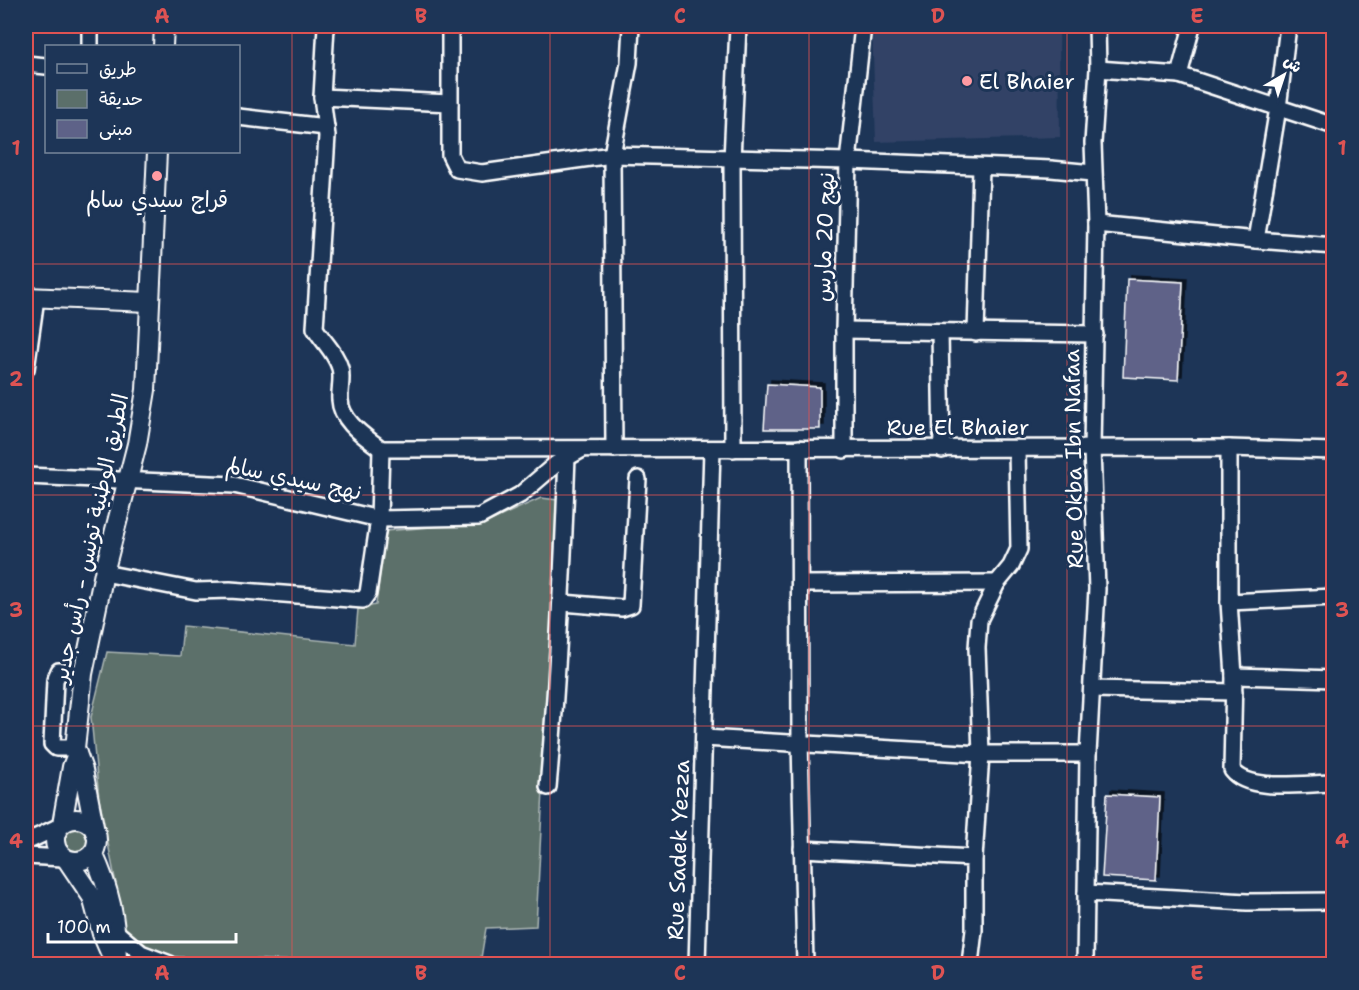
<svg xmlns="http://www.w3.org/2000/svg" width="1359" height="990" viewBox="0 0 1359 990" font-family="'Shantell Sans','Playpen Sans Arabic',sans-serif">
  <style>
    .built { fill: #304266 }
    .green { fill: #5b6f6a; stroke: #adb7b4; stroke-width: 1.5 }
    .building { fill: #5e6288; stroke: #fff; stroke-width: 1.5; filter: url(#shadow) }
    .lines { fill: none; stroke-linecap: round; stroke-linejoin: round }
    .minor-casing { stroke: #fff; stroke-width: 20 }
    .major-casing { stroke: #fff; stroke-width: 22 }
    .minor { stroke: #1d3557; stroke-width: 15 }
    .major { stroke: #1d3557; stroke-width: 18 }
    .grid { fill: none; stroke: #de5353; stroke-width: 1.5; stroke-opacity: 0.55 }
    .poi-dot { fill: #ff9aa2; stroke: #1d3557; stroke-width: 2 }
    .labels { text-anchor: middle; stroke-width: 6; stroke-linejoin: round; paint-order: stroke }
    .poi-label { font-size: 22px; fill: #fff; stroke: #1d3557; text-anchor: start }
    .street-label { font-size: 22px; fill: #fff; stroke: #1d3557 }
    .neatline { fill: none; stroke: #de5353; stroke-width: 2 }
    .grid-label { font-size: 20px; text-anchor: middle; font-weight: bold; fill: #de5353 }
  </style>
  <defs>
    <filter id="shadow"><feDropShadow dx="4" dy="-4" stdDeviation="0" flood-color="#0009"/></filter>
  </defs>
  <rect width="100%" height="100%" fill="#1d3557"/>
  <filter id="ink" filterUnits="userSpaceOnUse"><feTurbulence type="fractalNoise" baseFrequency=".0167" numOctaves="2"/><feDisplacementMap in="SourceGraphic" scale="12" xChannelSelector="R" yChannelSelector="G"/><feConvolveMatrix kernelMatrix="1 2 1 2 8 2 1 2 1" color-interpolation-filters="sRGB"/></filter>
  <g filter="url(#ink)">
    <polygon class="built" points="872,26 1059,26 1060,137 876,142"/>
    <g class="green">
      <polygon points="541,498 558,500 536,926 486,928 480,964 391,964 157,956 125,929 99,798 91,717 107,652 180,656 183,626 355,644 358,609 376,605 385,531 488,522"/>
      <circle cx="75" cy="840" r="13"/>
    </g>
    <g class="building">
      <polygon points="1127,279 1183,282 1178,380 1123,377"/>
      <polygon points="767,384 820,387 820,429 764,429"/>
      <polygon points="1107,794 1160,797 1156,880 1102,877"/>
    </g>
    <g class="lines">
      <defs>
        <g id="minor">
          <polyline points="90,26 90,46"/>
          <path d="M326 26 322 97 327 136 315 328C323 342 336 353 340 368 343 378 339 390 340 400 341 422 366 437 381 449"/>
          <polyline points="450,26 450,155 457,169 482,173 612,155 848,161 1051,169 1093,173"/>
          <polyline points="1288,26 1278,108 1256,240 1334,246"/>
          <polyline points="26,64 46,66"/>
          <polyline points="1098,69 1179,75 1334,126"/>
          <polyline points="1179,75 1192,26"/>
          <polyline points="322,97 450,103"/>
          <polyline points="238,117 326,127"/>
          <polyline points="1096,224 1256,240"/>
          <polyline points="844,330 1095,334"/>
          <polyline points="940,332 942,450"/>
          <polyline points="976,333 981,168"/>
          <polyline points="26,369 36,298"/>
          <polyline points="799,448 800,741 805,964"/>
          <path d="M1229 448V602L1234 676 1232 770C1249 793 1306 783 1334 783"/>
          <polyline points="614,449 612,155 629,63 631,26"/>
          <polyline points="733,449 732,160 738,26"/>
          <polyline points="844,450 844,330 848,161 863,26"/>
          <polyline points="26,476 234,485 379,519 479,517 520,495 556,464 581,450"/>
          <polyline points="104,573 196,591 230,590 363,600 368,593 379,519 381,449 1229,448 1334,451"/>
          <polyline points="802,584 997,583"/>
          <polyline points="1229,602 1334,597"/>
          <polyline points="563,603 622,608 631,605 638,479"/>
          <polyline points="1234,676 1334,679"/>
          <polyline points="1092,689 1234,692"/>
          <polyline points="704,738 981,754 977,648 979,620 997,583 1011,566 1019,549 1017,450"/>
          <polyline points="75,748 56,748 52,744 55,680 59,671 83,674"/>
          <path d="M548 787C558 677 563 567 567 456"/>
          <polyline points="26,842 58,827"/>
          <polyline points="802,849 974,858 974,930 970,964"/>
          <polyline points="26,856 63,858"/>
          <polyline points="974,858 981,754 1088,754"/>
          <polyline points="1086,893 1247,902 1334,901"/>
          <polyline points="116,932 141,953 170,964"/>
          <polyline points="697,964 712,449"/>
          <polyline points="1085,964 1088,754 1097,589 1092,449 1096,224 1093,143 1098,69 1097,26"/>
        </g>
        <g id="major">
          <polyline points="163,46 164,26"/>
          <polyline points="26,297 149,302"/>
          <circle cx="76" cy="840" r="21"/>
          <polyline points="62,824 72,767 77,754"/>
          <polyline points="95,832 83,770 75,748 83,674 104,573 137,444 146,390 157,152"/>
          <path d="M93 853C110 890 116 918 117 960"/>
          <polyline points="67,860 92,897 102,934 115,964"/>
        </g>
      </defs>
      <use href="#minor" class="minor-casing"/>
      <use href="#major" class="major-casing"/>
      <use href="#minor" class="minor"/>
      <use href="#major" class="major"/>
    </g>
  </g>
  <path class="grid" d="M292 26V964M550 26V964M809 26V964M1067 26V964M26 264H1334M26 495H1334M26 726H1334"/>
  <g class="poi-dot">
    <circle cx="967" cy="81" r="6"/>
    <circle cx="157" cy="176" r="6"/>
  </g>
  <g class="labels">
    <g class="poi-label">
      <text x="979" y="89">El Bhaier</text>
      <text x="157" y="207" text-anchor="middle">قراج سيدي سالم</text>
    </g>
    <g class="street-label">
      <text transform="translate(824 237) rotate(-88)" y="8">نهج 20 مارس</text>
      <text x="958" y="435">Rue El Bhaier</text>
      <text transform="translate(1073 459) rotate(-91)" y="8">Rue Okba Ibn Nafaa</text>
      <text transform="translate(294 478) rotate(12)" y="8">نهج سيدي سالم</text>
      <text transform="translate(90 538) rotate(-78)" y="8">الطريق الوطنية تونس - رأس جدير</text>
      <text transform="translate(678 850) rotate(-88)" y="8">Rue Sadek Yezza</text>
    </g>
  </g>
  <rect width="1359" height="990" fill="none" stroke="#1d3557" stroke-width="66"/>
  <rect x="45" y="45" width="195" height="108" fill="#1d3557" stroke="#77869a" stroke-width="1.5"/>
  <rect x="57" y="64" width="30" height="9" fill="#1d3557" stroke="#77869a" stroke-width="1.5"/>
  <text x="99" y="75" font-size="18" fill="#ffffff">طريق</text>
  <rect x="57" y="90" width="30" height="18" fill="#5b6f6a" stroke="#77869a" stroke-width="1.5"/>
  <text x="99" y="105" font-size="18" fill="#ffffff">حديقة</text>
  <rect x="57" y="120" width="30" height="18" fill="#5e6288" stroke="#77869a" stroke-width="1.5"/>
  <text x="99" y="135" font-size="18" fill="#ffffff">مبنى</text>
  <g transform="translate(1284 75) rotate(39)" stroke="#1d3557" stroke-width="4.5" paint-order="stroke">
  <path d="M0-4.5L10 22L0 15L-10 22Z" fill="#ffffff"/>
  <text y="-9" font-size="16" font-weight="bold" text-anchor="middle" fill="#ffffff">ش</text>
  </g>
  <path d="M48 933v9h188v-9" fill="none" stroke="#ffffff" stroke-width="3"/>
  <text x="57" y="933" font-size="18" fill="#ffffff" stroke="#1d3557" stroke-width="4.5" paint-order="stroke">100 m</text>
  <rect x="33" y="33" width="1293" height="924" class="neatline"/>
  <g class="grid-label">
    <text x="162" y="23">A</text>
    <text x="421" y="23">B</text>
    <text x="680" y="23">C</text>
    <text x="938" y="23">D</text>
    <text x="1197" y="23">E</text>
    <text x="16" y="155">1</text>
    <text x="1342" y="155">1</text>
    <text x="16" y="386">2</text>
    <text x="1342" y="386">2</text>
    <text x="16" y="617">3</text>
    <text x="1342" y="617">3</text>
    <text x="16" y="848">4</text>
    <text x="1342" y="848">4</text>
    <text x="162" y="980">A</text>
    <text x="421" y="980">B</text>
    <text x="680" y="980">C</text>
    <text x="938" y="980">D</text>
    <text x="1197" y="980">E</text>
  </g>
</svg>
